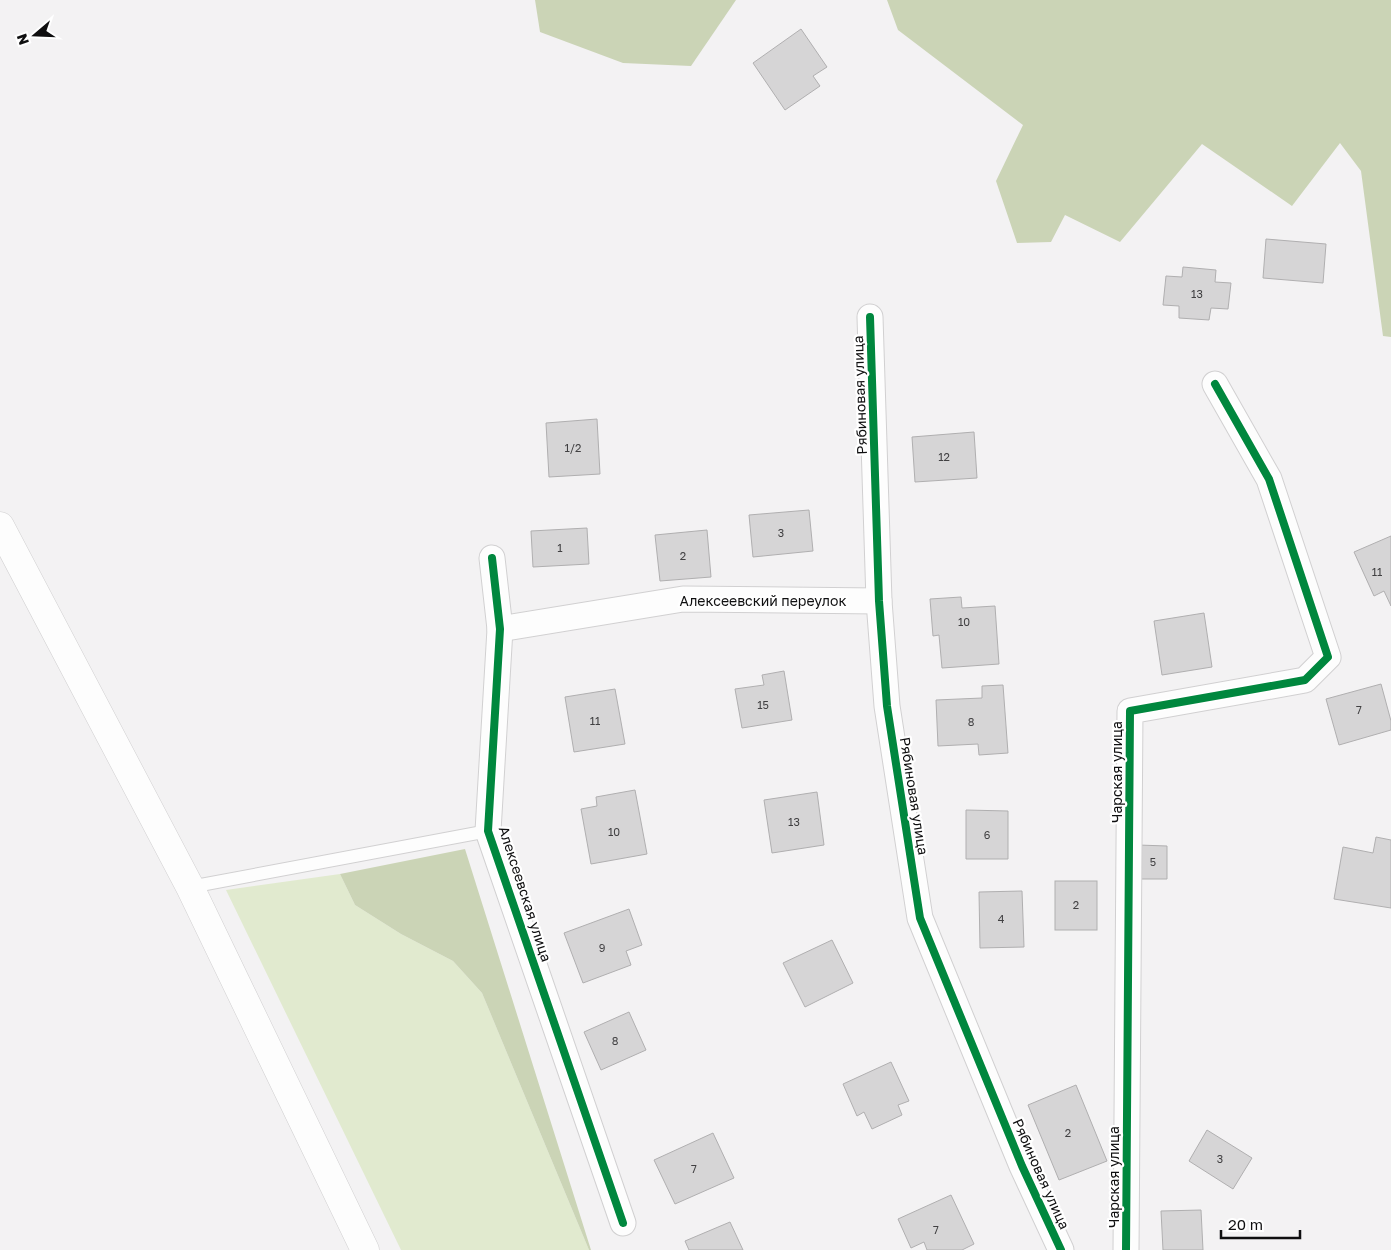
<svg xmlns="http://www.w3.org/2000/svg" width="1391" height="1250" viewBox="0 0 1391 1250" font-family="'Golos Text',sans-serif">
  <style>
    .green { fill: #e1eacf }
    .forest { fill: #cbd4b6 }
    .building { fill: #d6d5d6; stroke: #b0afb0 }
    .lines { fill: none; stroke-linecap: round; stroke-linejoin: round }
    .lane-casing { stroke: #d1d0d1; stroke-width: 14 }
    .street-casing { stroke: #d1d0d1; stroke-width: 27 }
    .secondary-casing { stroke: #d1d0d1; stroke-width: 29 }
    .lane { stroke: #fdfdfd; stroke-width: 12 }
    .street { stroke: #fdfdfd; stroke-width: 25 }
    .secondary { stroke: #fdfdfd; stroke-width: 28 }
    .cycleway-casing { stroke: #fff; stroke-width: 11 }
    .cycleway { stroke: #00873e; stroke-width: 8 }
    .labels { text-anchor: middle; stroke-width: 4.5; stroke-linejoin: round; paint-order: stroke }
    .number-label { font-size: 11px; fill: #414042 }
    .street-label { font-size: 14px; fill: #0f0f10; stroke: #fff }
  </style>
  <rect width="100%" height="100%" fill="#f3f2f3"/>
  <polygon class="green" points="340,874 355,905 401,934 453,961 482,993 589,1250 401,1250 226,890"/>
  <g class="forest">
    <polygon points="535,0 736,0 691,66 623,63 540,32"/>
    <polygon points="887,0 1391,0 1391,337 1383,336 1361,171 1340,143 1292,206 1202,144 1120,242 1065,215 1051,242 1017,243 996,181 1023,125 898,30"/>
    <polygon points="465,849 591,1250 589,1250 482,993 453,961 401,934 355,905 340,874"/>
  </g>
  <g class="building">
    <polygon points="801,29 827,67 813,76 820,86 785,110 753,63"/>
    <polygon points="1266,239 1326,244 1323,283 1263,278"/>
    <polygon points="1183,267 1216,270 1215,282 1231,283 1228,309 1211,308 1209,320 1179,318 1179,306 1163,305 1166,276 1182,277"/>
    <polygon points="597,419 600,474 549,477 546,423"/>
    <polygon points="974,432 977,478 915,482 912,437"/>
    <polygon points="809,510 813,551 753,557 749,515"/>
    <polygon points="587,528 589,564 533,567 531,531"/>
    <polygon points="707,530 711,577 660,581 655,535"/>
    <polygon points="1391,536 1391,606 1384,591 1374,596 1354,552"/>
    <polygon points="961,597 962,608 995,606 999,664 942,668 939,635 933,636 930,599"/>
    <polygon points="1204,613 1212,667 1162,675 1154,621"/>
    <polygon points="784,671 792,720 742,728 735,689 764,685 762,675"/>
    <polygon points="1381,684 1391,721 1391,730 1339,745 1326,699"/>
    <polygon points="1003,685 1008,753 979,755 978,744 938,746 936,700 982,698 982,686"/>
    <polygon points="615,689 625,744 574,752 565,697"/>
    <polygon points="635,790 647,854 591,864 581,809 597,806 596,797"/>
    <polygon points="817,792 824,845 772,853 764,800"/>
    <polygon points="966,810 1008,811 1008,859 966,859"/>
    <polygon points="1376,837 1391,840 1391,908 1334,899 1343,847 1373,853"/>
    <polygon points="1138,845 1167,846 1167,879 1138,879"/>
    <rect x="1055" y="881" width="42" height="49"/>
    <polygon points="1022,891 1024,947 980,948 979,892"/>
    <polygon points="629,909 642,945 626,951 631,965 583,983 564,933"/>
    <polygon points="832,940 853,983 805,1007 783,963"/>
    <polygon points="629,1012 646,1050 601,1070 584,1032"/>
    <polygon points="891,1062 909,1101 898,1105 902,1115 872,1129 864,1112 857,1116 843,1084"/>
    <polygon points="1076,1085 1107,1161 1059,1180 1028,1105"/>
    <polygon points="1207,1130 1252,1158 1233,1189 1189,1161"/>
    <polygon points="713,1133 734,1178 675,1204 654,1160"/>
    <polygon points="951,1195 974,1244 962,1250 927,1250 924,1242 911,1248 898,1219"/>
    <polygon points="1201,1210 1203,1250 1163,1250 1161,1211"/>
    <polygon points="730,1222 743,1250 689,1250 685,1241"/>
  </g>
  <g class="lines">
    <defs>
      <polyline id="lane" points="190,887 488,831"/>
      <g id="street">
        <polyline points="870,317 879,601 887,706 920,918 1022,1166 1061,1250"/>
        <polyline points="492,558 500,629 488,831 623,1223"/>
        <polyline points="500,629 683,599 879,601"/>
        <polyline points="1126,1250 1130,711 1305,680 1328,657 1269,479 1215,384"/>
      </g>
      <polyline id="secondary" points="0,526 190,887 365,1250"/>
    </defs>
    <use href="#lane" class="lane-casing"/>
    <use href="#street" class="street-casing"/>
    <use href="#secondary" class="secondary-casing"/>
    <use href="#lane" class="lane"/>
    <use href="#street" class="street"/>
    <use href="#secondary" class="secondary"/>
    <defs>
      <g id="cycleway">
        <polyline points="870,317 879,601 887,706 920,918 1022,1166 1061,1250"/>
        <polyline points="492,558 500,629 488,831 623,1223"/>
        <polyline points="1126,1250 1130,711 1305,680 1328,657 1269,479 1215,384"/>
      </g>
    </defs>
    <use href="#cycleway" class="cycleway-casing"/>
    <use href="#cycleway" class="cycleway"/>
  </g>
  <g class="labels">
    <g class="number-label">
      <text x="1197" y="298">13</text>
      <text x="573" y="452">1/2</text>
      <text x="944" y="461">12</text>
      <text x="781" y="537">3</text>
      <text x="560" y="552">1</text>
      <text x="683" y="560">2</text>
      <text x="1377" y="576">11</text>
      <text x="964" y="626">10</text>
      <text x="763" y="709">15</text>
      <text x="1359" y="714">7</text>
      <text x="595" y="725">11</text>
      <text x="971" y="726">8</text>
      <text x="794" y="826">13</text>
      <text x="614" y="836">10</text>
      <text x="987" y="839">6</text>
      <text x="1153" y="866">5</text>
      <text x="1076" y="909">2</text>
      <text x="1001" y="923">4</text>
      <text x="602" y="952">9</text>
      <text x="615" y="1045">8</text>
      <text x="1068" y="1137">2</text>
      <text x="1220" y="1163">3</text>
      <text x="694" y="1173">7</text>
      <text x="936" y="1234">7</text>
    </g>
    <g class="street-label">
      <text transform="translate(860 395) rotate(-92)" y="5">Рябиновая улица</text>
      <text x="763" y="606">Алексеевский переулок</text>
      <text transform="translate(1117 772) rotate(-90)" y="5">Чарская улица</text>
      <text transform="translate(914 796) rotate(81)" y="5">Рябиновая улица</text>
      <text transform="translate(525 894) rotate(72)" y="5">Алексеевская улица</text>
      <text transform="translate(1041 1174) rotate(66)" y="5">Рябиновая улица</text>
      <text transform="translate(1114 1177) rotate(-90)" y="5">Чарская улица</text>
    </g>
  </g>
  <g transform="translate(35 35) rotate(251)" stroke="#ffffff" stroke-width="4" paint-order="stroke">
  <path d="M0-4L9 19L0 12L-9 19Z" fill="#0f0f10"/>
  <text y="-8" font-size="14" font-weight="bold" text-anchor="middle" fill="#0f0f10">N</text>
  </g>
  <path d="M1221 1230v8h79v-8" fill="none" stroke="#0f0f10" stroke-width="2.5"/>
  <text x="1228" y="1230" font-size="15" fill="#0f0f10" stroke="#ffffff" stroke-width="4" paint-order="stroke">20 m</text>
</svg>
